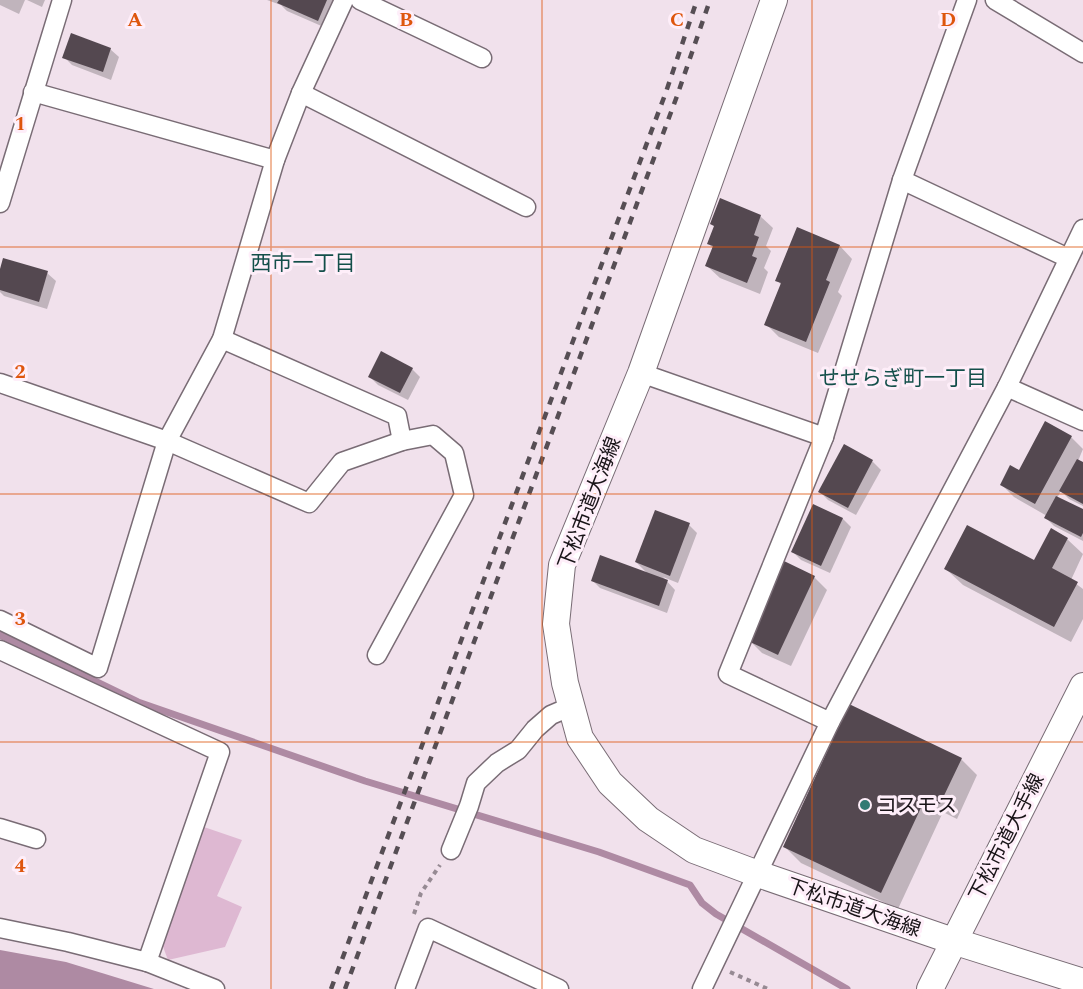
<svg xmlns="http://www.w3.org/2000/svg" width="1083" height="989" viewBox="0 0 1083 989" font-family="Spectral,'Noto Sans JP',serif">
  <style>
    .green { fill: #deb8d2 }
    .water { fill: #ae8aa3 }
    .shadow { fill: #0003 }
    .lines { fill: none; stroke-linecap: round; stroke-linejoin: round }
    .stream { stroke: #ae8aa3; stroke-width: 7 }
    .building { fill: #544850 }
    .street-casing { stroke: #796c75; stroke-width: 21 }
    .secondary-casing { stroke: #796c75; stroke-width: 28 }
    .path { stroke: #968a93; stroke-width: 4; stroke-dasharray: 4.5 4.5; stroke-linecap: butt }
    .street { stroke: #fff; stroke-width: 18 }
    .secondary { stroke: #fff; stroke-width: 26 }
    .rail { stroke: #564e54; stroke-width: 4.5; stroke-dasharray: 8 8; stroke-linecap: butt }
    .grid { fill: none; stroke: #de560d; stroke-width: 1.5; stroke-opacity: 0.55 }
    .poi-dot { fill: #337a74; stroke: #feeef9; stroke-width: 2 }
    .labels { text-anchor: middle; stroke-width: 6; stroke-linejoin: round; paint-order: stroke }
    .street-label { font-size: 20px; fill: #191418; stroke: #feeef9 }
    .poi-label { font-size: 20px; fill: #191418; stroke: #feeef9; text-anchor: start }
    .neighbourhood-label { font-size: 21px; fill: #134f4a; stroke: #feeef9 }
    .grid-label { font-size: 20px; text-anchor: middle; font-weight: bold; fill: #de560d; stroke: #feeef9; stroke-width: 6; stroke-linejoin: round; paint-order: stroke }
  </style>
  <rect width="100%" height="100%" fill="#f1e1ec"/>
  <polygon class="green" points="204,827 242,840 217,896 242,907 225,947 168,960 162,944"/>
  <polygon class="water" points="0,950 66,962 154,989 0,989"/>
  <g class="shadow">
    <polygon points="0,0 25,0 19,14 0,5"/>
    <polygon points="27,0 45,0 42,7"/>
    <polygon points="267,0 334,0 337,3 326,28 287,11 281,5"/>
    <polygon points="110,49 119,57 111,80 72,65 64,57"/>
    <polygon points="760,216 773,228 766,246 771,251 764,268 768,272 760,294 720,278 707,266 714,249 709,244 715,227"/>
    <polygon points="840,246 852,259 838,292 842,296 818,353 779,337 766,324 782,286 777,280"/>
    <polygon points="47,273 56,281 47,309 4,296 0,292 0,274"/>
    <polygon points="412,369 420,377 408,400 378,385 370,377"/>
    <polygon points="1071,437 1083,449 1078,461 1083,464 1083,506 1069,499 1061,491 1057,498 1083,511 1083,541 1054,526 1046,518 1047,516 1014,497 1001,484"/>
    <polygon points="844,446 873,462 881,470 856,515 828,500 820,492"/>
    <polygon points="814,506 843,519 851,527 830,573 801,560 793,552"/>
    <polygon points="689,525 697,533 678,583 663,577 675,590 667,613 600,588 592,580 649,575 636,562"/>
    <polygon points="1067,539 1083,554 1071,580 1083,589 1083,619 1071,642 963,585 946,569 1035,562"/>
    <polygon points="814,577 827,590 791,666 762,653 749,640"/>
    <polygon points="961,759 977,775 957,819 943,812 898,909 801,863 785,847"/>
  </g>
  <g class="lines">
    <polyline class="stream" points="0,635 138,702 365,781 599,852 690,885 702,903 716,914 847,989"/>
  </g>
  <g class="building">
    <polygon points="279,0 327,0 318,21 277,3"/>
    <polygon points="71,33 111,48 103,72 62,58"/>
    <polygon points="720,198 761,215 754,235 759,237 752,256 757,258 747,283 705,266 713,246 707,244 714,226 710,224"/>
    <polygon points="797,227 840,245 826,280 830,282 806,342 764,325 781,283 775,281"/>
    <polygon points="3,258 48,271 39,302 0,290 0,269"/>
    <polygon points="381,351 413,368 400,393 368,377"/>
    <polygon points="1045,421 1072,436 1035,504 1000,485 1010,465 1019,470"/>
    <polygon points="844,444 873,460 848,508 818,492"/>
    <polygon points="1077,459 1083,462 1083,504 1059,491"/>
    <polygon points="1056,496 1083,509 1083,533 1081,537 1044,518"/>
    <polygon points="813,504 843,518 821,566 791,552"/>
    <polygon points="655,510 690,523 670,576 635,562"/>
    <polygon points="967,525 1034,560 1051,528 1068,538 1052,568 1078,582 1054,627 944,569"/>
    <polygon points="600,555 668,580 659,606 591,581"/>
    <polygon points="784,561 815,576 778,655 748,641"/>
    <polygon points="849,704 962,758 940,804 926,797 881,893 783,847"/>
  </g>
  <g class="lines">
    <defs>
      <g id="street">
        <polyline points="360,0 482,58"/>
        <polyline points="995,0 1083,53"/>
        <polyline points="33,92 275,160"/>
        <polyline points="301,93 526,207"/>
        <polyline points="902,180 1068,258"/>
        <polyline points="0,203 62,0"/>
        <polyline points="222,339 397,416 402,441"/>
        <polyline points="641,373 824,437"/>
        <polyline points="0,383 167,441 309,503 342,462 402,441 433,435 454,453 464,495 377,655"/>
        <polyline points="1007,387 1083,421"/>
        <polyline points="0,620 98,668 167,441 222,339 275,160 301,93 344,0"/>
        <polyline points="0,650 220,752 147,962"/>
        <polyline points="830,722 728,674 824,437 902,180 967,0"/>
        <polyline points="0,828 36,839"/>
        <polyline points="451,850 469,806 476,783 497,763 518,750 535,729 551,715 572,706"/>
        <polyline points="0,928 68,942 147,962 215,989"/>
        <polyline points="405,989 428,928 559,989"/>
        <polyline points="702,989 830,722 1007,387 1083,229"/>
      </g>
      <g id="secondary">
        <polyline points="774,0 641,373 562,565 556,624 565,683 580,738 610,783 648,819 694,850 758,874 953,941 1083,982"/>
        <polyline points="930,989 1083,686"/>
      </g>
    </defs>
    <use href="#street" class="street-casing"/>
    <use href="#secondary" class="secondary-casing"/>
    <g class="path">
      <polyline points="414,914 421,893 440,865"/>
      <polyline points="730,972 768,989"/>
    </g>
    <use href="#street" class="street"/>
    <use href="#secondary" class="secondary"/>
    <g class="rail">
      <polyline points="331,989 666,92 697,0"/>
      <polyline points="345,989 677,96 710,0"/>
    </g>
  </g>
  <path class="grid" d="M271 0V989M542 0V989M812 0V989M0 247H1083M0 494H1083M0 742H1083"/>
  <circle class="poi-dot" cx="865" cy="805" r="6"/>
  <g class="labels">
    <g class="street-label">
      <text transform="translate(589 503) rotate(-69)" y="7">下松市道大海線</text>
      <text transform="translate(1006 837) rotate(-63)" y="7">下松市道大手線</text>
      <text transform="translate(854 907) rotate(19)" y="7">下松市道大海線</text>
    </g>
    <g class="poi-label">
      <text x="877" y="812">コスモス</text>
    </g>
    <g class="neighbourhood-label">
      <text x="303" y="270">西市一丁目</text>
      <text x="903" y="385">せせらぎ町一丁目</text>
    </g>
  </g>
  <g class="grid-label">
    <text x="135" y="26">A</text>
    <text x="406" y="26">B</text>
    <text x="677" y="26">C</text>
    <text x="948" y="26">D</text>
    <text x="20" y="130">1</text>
    <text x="20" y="378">2</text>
    <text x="20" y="625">3</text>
    <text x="20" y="872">4</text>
  </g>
</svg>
